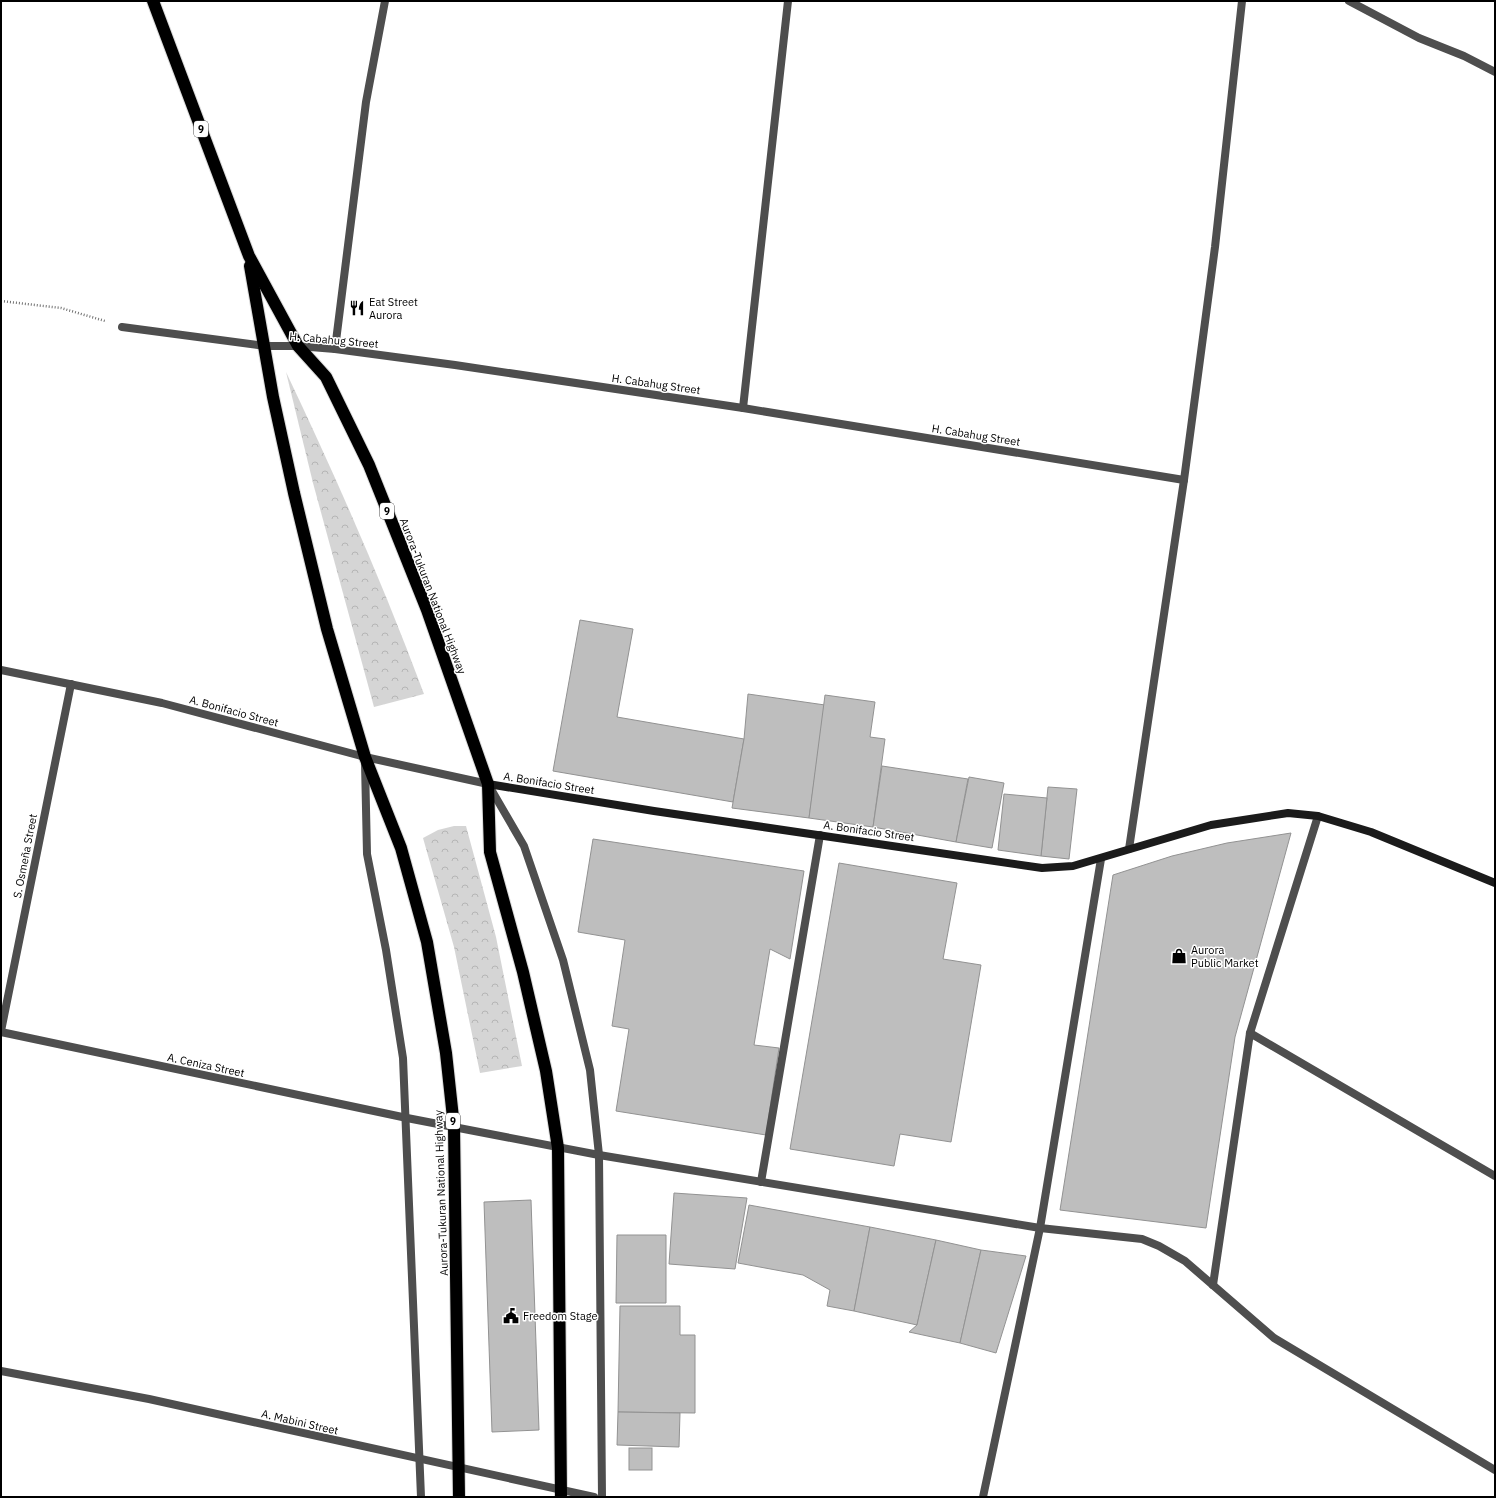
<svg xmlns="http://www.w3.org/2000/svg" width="1496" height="1498" viewBox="0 0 1496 1498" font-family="'IBM Plex Sans',sans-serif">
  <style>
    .park { fill: url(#park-crowns) }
    .building { fill: #bebebe; stroke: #929292 }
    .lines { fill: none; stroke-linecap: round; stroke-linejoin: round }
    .highway-casing { stroke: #dbdbdb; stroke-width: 14 }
    .path { stroke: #707070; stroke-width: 2.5; stroke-dasharray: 1 2; stroke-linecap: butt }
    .lane { stroke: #4e4e4e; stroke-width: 8 }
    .street { stroke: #4e4e4e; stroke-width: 8 }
    .secondary { stroke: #1b1b1b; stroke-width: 8 }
    .highway { stroke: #000; stroke-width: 12 }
    .labels { text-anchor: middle; stroke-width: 3; stroke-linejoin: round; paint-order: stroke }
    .shield { fill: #fff; stroke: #4c4c4c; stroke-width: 1 }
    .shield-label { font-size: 10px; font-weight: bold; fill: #000 }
    .poi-label { font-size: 11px; fill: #000; stroke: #fff; text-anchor: start }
    .street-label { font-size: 11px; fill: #000; stroke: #fff }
  </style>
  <defs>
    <pattern id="park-crowns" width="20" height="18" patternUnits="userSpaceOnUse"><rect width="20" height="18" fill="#d5d5d5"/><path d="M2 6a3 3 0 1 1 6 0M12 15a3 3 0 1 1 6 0" fill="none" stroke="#b5b5b5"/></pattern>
  </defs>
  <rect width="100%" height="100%" fill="#fff"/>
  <g class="park">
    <path d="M286 372C336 477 383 584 424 694L374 707 313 483Z"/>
    <polygon points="454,826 466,826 496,937 522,1066 480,1073 454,947 423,838 438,830"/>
  </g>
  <g class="building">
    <polygon points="580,620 633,629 617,717 744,739 733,802 553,771"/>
    <polygon points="748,694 825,705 809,818 732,808 744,739"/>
    <polygon points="825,695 875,702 870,737 885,739 873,827 809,818"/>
    <polygon points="882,766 968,779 956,842 873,827"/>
    <polygon points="969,777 1004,783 992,848 956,842"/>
    <polygon points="1048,787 1077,789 1069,859 1041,856"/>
    <polygon points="1004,794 1047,798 1041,856 998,850"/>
    <polygon points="1291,833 1235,1037 1206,1228 1060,1210 1113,875 1172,856 1227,843"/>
    <polygon points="593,839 804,871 790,959 770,949 754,1045 779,1048 766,1135 616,1111 629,1029 612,1026 625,940 578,932"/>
    <polygon points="839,863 957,883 943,959 981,965 951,1142 900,1134 894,1166 790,1149"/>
    <polygon points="674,1193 747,1198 735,1269 669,1264"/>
    <polygon points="531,1200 539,1430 492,1432 484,1202"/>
    <polygon points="749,1205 870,1227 854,1311 827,1306 830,1290 803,1275 738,1263"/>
    <polygon points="870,1227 936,1240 917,1325 854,1311"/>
    <polygon points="617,1235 666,1235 666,1303 616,1303"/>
    <polygon points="936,1240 981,1250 960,1343 909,1332 917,1325"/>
    <polygon points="981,1250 1026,1256 996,1353 960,1343"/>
    <polygon points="620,1306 680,1306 680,1335 695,1335 695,1413 618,1412"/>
    <polygon points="618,1412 680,1413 679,1447 617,1445"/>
    <rect x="629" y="1448" width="23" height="22"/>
  </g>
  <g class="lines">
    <defs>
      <g id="highway">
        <polyline points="153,1 249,256 298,346 326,377 369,465 427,610 488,784 490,852 523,972 546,1071 558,1148 561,1497"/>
        <polyline points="250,266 273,397 294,493 327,629 365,757 401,848 427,942 446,1053 454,1127 459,1497"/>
      </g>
    </defs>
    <use href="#highway" class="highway-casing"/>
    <polyline class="path" points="1,301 61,308 105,321"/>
    <polyline class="lane" points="1349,1 1419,38 1464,56 1495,72"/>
    <g class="street">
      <polyline points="122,327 265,346 298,346 335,349 455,365 743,408 1184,480"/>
      <polyline points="335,349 366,102 385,1"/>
      <polyline points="743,408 788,1"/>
      <polyline points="1,670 162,703 365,757 488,784 524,846 563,960 590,1070 599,1155 602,1497"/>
      <polyline points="365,763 367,854 386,950 403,1058 421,1497"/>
      <polyline points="1129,849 1184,480 1215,247 1242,1"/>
      <polyline points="1,1031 71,684"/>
      <polyline points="1,1032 407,1118 599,1155 1040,1228 1142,1239 1159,1246 1185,1261 1274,1338 1495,1470"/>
      <polyline points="1250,1033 1495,1176"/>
      <polyline points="761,1182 820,835"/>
      <polyline points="1213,1285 1250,1033 1318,816"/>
      <polyline points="1,1371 149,1399 594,1497"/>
      <polyline points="983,1497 1040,1228 1101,859"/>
    </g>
    <polyline class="secondary" points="488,784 654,811 1042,868 1073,866 1211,825 1288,813 1318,816 1371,832 1495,883"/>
    <use href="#highway" class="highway"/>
  </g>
  <defs>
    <symbol id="restaurant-bare" viewBox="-9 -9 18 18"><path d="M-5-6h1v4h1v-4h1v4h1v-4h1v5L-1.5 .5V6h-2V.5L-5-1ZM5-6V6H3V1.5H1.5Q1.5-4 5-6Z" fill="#000" stroke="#fff" stroke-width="2.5" paint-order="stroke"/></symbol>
    <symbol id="shop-bare" viewBox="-9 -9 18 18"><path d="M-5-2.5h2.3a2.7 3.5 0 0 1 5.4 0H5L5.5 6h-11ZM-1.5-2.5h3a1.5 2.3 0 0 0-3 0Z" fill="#000" stroke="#fff" stroke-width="2.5" paint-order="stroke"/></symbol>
    <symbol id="civic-bare" viewBox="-9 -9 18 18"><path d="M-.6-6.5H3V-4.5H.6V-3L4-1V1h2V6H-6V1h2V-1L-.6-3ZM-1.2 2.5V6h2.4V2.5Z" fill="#000" stroke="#fff" stroke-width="2.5" paint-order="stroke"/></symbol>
  </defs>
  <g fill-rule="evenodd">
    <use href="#restaurant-bare" x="346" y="297" width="22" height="22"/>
    <use href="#shop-bare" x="1168" y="945" width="22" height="22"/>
    <use href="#civic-bare" x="500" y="1305" width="22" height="22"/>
  </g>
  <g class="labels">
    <g class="shield">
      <rect x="194" y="121" width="14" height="16" rx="3"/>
      <rect x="380" y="503" width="14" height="16" rx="3"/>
      <rect x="446" y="1113" width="14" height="16" rx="3"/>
    </g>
    <g class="shield-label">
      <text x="201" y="133">9</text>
      <text x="387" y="515">9</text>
      <text x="453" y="1125">9</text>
    </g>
    <g class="poi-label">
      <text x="369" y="306">Eat Street<tspan x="369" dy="13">Aurora</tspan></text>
      <text x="1191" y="954">Aurora<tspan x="1191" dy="13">Public Market</tspan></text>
      <text x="523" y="1320">Freedom Stage</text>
    </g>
    <g class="street-label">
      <text transform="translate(334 340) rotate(5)" y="4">H. Cabahug Street</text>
      <text transform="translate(656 384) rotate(8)" y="4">H. Cabahug Street</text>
      <text transform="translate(976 435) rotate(9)" y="4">H. Cabahug Street</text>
      <text transform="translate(433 596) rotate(69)" y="4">Aurora-Tukuran National Highway</text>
      <text transform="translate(234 711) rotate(15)" y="4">A. Bonifacio Street</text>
      <text transform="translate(549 783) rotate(9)" y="4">A. Bonifacio Street</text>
      <text transform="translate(869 831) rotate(8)" y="4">A. Bonifacio Street</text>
      <text transform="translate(25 856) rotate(-79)" y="4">S. Osmeña Street</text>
      <text transform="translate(206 1065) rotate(12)" y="4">A. Ceniza Street</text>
      <text transform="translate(441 1193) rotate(-92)" y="4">Aurora-Tukuran National Highway</text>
      <text transform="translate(300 1422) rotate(13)" y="4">A. Mabini Street</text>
    </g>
  </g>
  <rect width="1496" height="1498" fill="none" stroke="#000000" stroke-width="4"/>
</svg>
